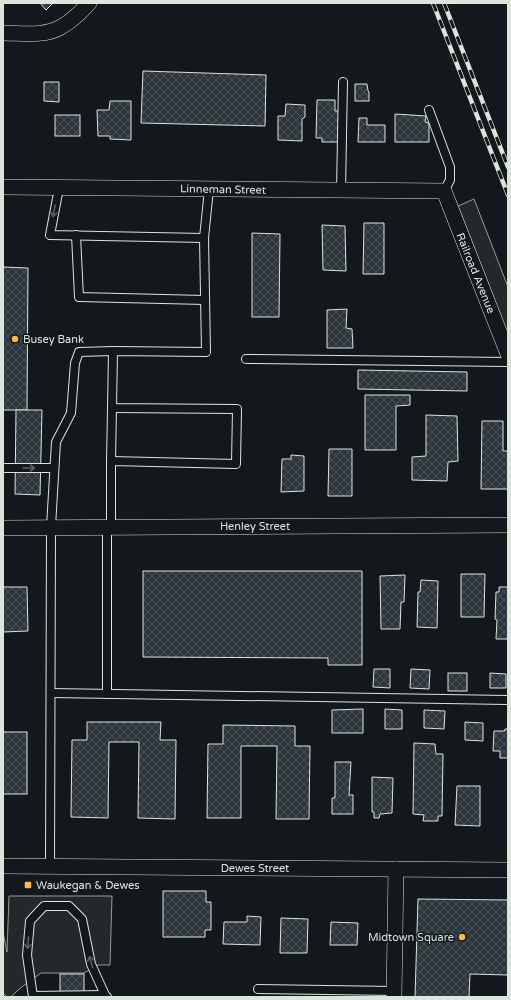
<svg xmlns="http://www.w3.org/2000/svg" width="511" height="1000" viewBox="0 0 511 1000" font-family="'Varela Round',sans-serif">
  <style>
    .parking { fill: #24282b; stroke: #939e99 }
    .building { fill: url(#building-cross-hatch); stroke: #d8e6dc }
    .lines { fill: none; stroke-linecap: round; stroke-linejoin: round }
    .service-casing { stroke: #d8e6dc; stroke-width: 10 }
    .minor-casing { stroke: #d8e6dc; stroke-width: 16 }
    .service { stroke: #14181c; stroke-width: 8 }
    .minor { stroke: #14181c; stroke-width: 15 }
    .rail-casing { stroke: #d8e6dc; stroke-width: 4.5 }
    .rail { stroke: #14181c; stroke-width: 3; stroke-dasharray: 9; stroke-linecap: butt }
    .oneway { stroke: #59605f }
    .poi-dot { fill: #ffb74d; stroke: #14181c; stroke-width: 1.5 }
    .labels { text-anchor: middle; stroke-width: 3; stroke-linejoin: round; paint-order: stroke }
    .street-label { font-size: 11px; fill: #d8e6dc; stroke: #14181c }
    .poi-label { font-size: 11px; fill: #d8e6dc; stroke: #14181c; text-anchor: start }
  </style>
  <defs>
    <pattern id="building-cross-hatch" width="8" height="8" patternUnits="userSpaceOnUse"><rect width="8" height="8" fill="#2c363c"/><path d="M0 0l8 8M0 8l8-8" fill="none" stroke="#4a5358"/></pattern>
  </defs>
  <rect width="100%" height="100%" fill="#14181c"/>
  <g class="parking">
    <polygon points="474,199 508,287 508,334 458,206"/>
    <polygon points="9,896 112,896 110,965 98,965 84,973 41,973 19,989 11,997 7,997 3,993 3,932 7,952"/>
  </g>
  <g class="building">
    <polygon points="40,3 53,3 46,10"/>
    <polygon points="143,71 266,75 265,126 141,123"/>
    <polygon points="44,82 59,82 59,102 44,101"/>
    <polygon points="355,84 367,84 368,91 369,92 369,101 355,101"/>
    <polygon points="317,100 335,100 335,111 341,111 341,142 322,142 322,138 316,138"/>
    <polygon points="110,101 131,101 131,140 110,139 110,136 98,136 97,110 109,110"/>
    <polygon points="286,104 305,105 305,117 302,119 302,141 278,140 278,116 285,116"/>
    <polygon points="395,114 426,116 425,122 429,123 429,142 395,142"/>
    <rect x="55" y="115" width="25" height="21"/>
    <polygon points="359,118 367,118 367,125 385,125 385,142 358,142"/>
    <polygon points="364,223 384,223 384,274 363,274"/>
    <polygon points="322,225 345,226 346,271 323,270"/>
    <polygon points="252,233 280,234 279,317 252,317"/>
    <polygon points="3,267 28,268 27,410 3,410"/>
    <polygon points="347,309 346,328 352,329 353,348 327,348 327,310"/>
    <polygon points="358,370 467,372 467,391 358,389"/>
    <polygon points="365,395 410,395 410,405 396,406 396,450 365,450"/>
    <polygon points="16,410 42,410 40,495 15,494"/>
    <polygon points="426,415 457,416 458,461 448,462 447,481 412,480 412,457 426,456"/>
    <polygon points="482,421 503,421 503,451 508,451 508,489 481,489"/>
    <polygon points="329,449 352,449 352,496 328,496"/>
    <polygon points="291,455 304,456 304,491 281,492 282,459 291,459"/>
    <polygon points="143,571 362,571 362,665 328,665 328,658 143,657"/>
    <polygon points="461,574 485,574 484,617 461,617"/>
    <polygon points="405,575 404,602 401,602 400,629 381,629 380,576"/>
    <polygon points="421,580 438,581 437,628 417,627 418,592 420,592"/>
    <polygon points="3,587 27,587 28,631 3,632"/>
    <polygon points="499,587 508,587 508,639 496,639 497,620 495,619 496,592 499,592"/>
    <polygon points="374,669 390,669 390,688 373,687"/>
    <polygon points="411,669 430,670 429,689 410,688"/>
    <rect x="448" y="673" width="19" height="18"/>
    <polygon points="490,673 506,674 506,688 490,688"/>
    <polygon points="363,709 363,733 332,733 332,710"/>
    <polygon points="385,709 402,710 402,729 385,729"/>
    <polygon points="424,710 445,711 444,729 424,728"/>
    <polygon points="87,722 161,722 160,740 176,740 175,819 138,818 139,742 109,742 108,818 71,817 72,740 87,740"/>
    <polygon points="465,722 483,723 483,741 465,740"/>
    <polygon points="223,725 295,726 295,746 310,746 309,819 276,819 277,746 241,746 241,818 207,818 208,744 223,744"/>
    <polygon points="505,729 508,729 508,758 500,758 500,751 493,751 494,731 505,731"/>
    <rect x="3" y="732" width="24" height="62"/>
    <polygon points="414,743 435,744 436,754 443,754 442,816 438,816 438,821 423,821 424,815 413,814"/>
    <polygon points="335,762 351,762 349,795 353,795 353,814 332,814 332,798 335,798"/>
    <polygon points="372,777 393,778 392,813 380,814 379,818 374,818 374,812 372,812"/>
    <polygon points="457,786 480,786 480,826 455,825"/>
    <polygon points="163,891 206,891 206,902 211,902 211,930 205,930 205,937 163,937"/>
    <polygon points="418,899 508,900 508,975 470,974 469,997 415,997"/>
    <polygon points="247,916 261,917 260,945 223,944 224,922 247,922"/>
    <polygon points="281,918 308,919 307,953 280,953"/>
    <polygon points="331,922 358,923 357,945 330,945"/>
    <rect x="60" y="974" width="24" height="23"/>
  </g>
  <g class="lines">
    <defs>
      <g id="service">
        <polyline points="429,110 450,167 450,180 444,191"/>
        <polyline points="59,188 50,235 204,238 206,352 113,351 112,408 237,409 236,464 111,461 111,527"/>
        <polyline points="341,191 343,82"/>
        <polyline points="76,235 79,297 205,300"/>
        <polyline points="204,238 209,189"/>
        <polyline points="246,359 508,362"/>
        <polyline points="111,461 112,408"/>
        <polyline points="3,468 54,468"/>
        <polyline points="51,693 508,700"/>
        <polyline points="107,694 107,527"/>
        <polyline points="50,867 51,527 56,442 71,413 75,363 79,352 113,351"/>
        <polyline points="258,989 394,991"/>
        <polyline points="33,996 105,995"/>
        <polyline points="33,997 27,955 30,921 44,906 69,906 82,919 91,964 105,995 107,997"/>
      </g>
      <g id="minor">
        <path d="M3 33C21 33 44 37 61 27 72 21 81 12 89 3"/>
        <polyline points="3,187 444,191 508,354"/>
        <polyline points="3,528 508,525"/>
        <polyline points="3,866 508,870"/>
        <polyline points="394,997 396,869"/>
      </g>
    </defs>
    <use href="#service" class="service-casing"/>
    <use href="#minor" class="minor-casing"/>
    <use href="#service" class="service"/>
    <use href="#minor" class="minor"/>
    <defs>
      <g id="rail">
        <polyline points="433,3 508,195"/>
        <polyline points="444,3 508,167"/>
      </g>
    </defs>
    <use href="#rail" class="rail-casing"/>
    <use href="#rail" class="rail"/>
  </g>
  <defs><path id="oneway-shaft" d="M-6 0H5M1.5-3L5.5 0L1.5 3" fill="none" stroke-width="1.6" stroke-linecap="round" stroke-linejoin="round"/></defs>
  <g class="oneway">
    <use href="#oneway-shaft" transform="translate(54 211) rotate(101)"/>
    <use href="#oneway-shaft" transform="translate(29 468)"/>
    <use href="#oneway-shaft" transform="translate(28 943) rotate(94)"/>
    <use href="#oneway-shaft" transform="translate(91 962) rotate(-105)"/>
  </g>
  <g class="poi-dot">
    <circle cx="15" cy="339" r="4"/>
    <rect x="24" y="881" width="8" height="8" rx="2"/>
    <circle cx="462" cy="937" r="4"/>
  </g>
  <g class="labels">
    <g class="street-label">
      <text transform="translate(223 189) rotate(1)" y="4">Linneman Street</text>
      <text transform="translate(476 273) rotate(68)" y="4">Railroad Avenue</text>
      <text x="255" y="530">Henley Street</text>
      <text x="255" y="872">Dewes Street</text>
    </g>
    <g class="poi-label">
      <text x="23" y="343">Busey Bank</text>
      <text x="36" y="889">Waukegan &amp; Dewes</text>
      <text x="454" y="941" text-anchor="end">Midtown Square</text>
    </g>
  </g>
  <rect width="511" height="1000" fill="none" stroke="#d8e6dc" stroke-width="8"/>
</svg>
